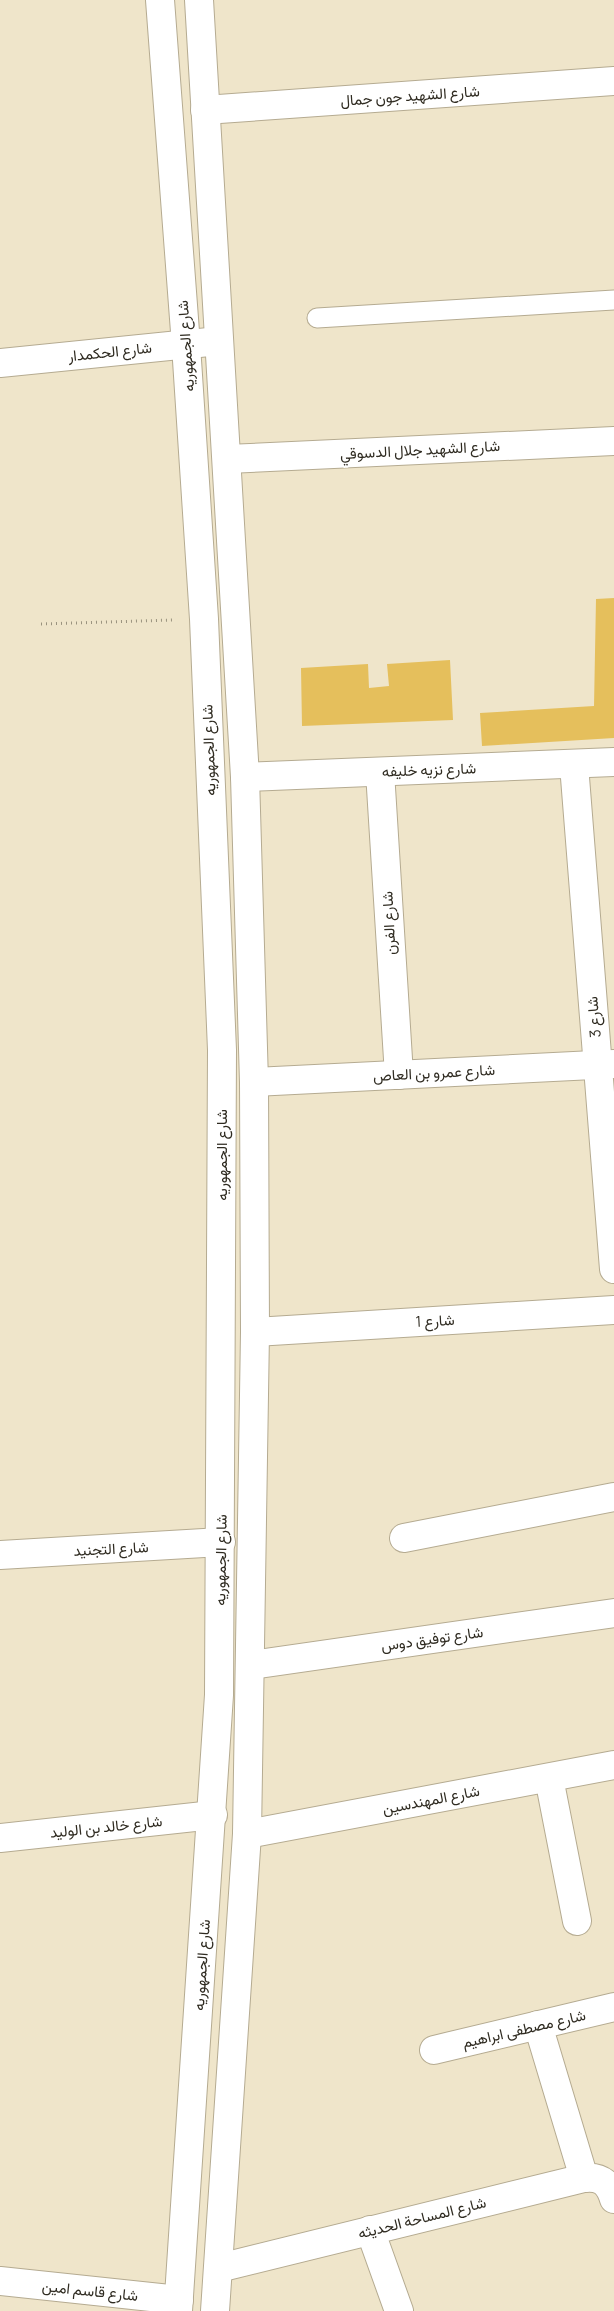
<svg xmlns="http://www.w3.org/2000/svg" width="614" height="2311" viewBox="0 0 614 2311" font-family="Manrope,Vazirmatn,sans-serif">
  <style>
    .building { fill: #e5bf5c }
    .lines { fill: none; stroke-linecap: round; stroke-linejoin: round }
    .service-casing { stroke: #b5ab91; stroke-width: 21 }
    .minor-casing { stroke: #b5ab91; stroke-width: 30 }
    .tertiary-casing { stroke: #b5ab91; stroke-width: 30 }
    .path { stroke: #99927e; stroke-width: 3; stroke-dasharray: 1 4; stroke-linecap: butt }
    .service { stroke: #fff; stroke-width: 19 }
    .minor { stroke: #fff; stroke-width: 28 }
    .tertiary { stroke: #fff; stroke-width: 28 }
    .labels { text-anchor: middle; stroke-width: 4; stroke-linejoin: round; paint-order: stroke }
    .street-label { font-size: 15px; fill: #2f2b21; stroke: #fff }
  </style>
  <rect width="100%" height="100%" fill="#efe5ca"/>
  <g class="building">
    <polygon points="614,598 614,738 482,746 480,713 594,706 596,599"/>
    <polygon points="450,660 453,720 302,726 301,668 368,664 369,688 389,686 387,664"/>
  </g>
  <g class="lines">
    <defs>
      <polyline id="service" points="317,318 614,300"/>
      <g id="minor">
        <polyline points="205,110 614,81"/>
        <polyline points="0,363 219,341"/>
        <polyline points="227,459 614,441"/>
        <polyline points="574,765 614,1269"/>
        <polyline points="380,772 399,1075"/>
        <polyline points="245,777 614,762"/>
        <polyline points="254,1082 614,1064"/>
        <polyline points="255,1332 614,1310"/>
        <polyline points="404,1538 614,1497"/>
        <polyline points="0,1555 221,1542"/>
        <polyline points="251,1665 614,1613"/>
        <polyline points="549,1778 577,1921"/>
        <polyline points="247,1834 614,1765"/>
        <polyline points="0,1838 213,1815"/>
        <polyline points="538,2025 584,2178"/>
        <polyline points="434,2050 614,2007"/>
        <polyline points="370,2230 399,2311"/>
        <path d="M219 2268 584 2178C601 2176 609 2183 614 2199"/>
        <polyline points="0,2281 179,2300"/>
      </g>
      <g id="tertiary">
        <polyline points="160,0 186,345 204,619 222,1050 219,1695 178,2311"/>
        <polyline points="199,0 245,777 254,1082 255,1332 247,1834 215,2311"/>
      </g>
    </defs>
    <use href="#service" class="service-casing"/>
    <use href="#minor" class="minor-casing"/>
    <use href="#tertiary" class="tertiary-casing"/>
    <polyline class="path" points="41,624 173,620"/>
    <use href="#service" class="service"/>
    <use href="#minor" class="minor"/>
    <use href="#tertiary" class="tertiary"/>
  </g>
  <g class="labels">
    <g class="street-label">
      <text transform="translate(410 96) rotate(-4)" y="5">شارع الشهيد جون جمال</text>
      <text transform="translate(186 346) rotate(-94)" y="5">شارع الجمهوريه</text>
      <text transform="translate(110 352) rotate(-6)" y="5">شارع الحكمدار</text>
      <text transform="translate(420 450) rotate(-3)" y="5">شارع الشهيد جلال الدسوقي</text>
      <text transform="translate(209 750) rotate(-92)" y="5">شارع الجمهوريه</text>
      <text transform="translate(429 770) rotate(-2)" y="5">شارع نزيه خليفه</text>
      <text transform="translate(389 923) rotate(-93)" y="5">شارع الفرن</text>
      <text transform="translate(594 1017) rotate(-95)" y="5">شارع 3</text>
      <text transform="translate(434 1073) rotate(-3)" y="5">شارع عمرو بن العاص</text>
      <text transform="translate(222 1155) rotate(-90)" y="5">شارع الجمهوريه</text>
      <text transform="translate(435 1321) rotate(-3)" y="5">شارع 1</text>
      <text transform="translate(111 1549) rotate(-3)" y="5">شارع التجنيد</text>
      <text transform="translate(221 1560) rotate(-89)" y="5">شارع الجمهوريه</text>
      <text transform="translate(432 1639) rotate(-8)" y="5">شارع توفيق دوس</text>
      <text transform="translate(431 1800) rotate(-11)" y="5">شارع المهندسين</text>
      <text transform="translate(106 1827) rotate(-6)" y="5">شارع خالد بن الوليد</text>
      <text transform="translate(202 1965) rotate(-86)" y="5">شارع الجمهوريه</text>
      <text transform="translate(524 2029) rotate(-13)" y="5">شارع مصطفى ابراهيم</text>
      <text transform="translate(422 2218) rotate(-14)" y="5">شارع المساحة الحديثه</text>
      <text transform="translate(90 2291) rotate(6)" y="5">شارع قاسم امين</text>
    </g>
  </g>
</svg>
